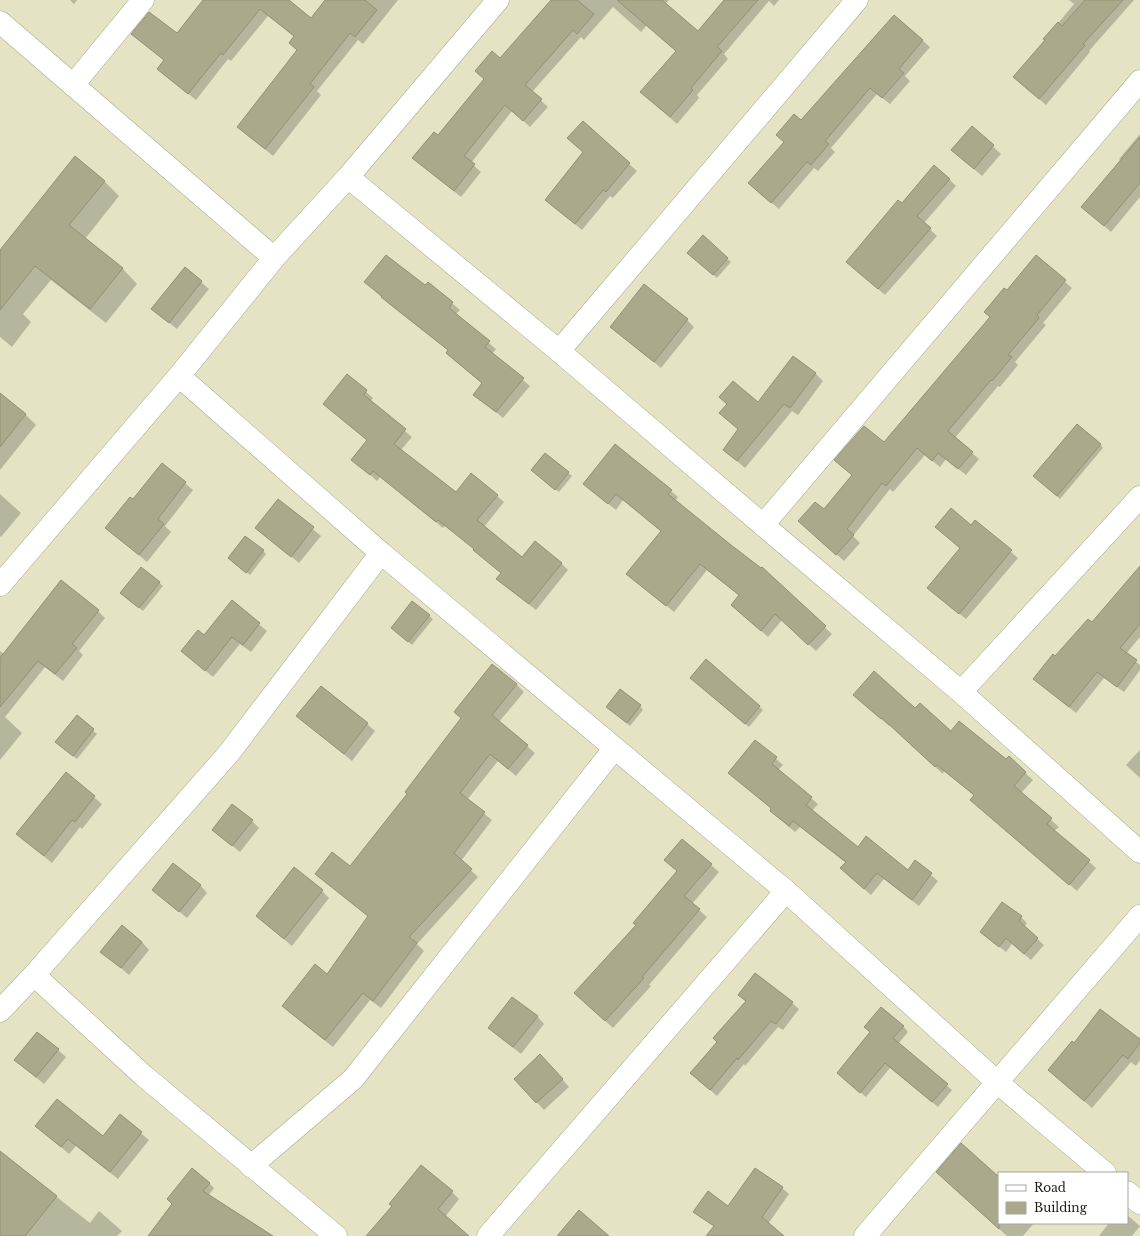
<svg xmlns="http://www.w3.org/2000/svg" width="1140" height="1236" viewBox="0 0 1140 1236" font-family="'Libre Baskerville',serif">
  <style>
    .shadow { fill: #0003 }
    .building { fill: #aaa98c; stroke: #929175 }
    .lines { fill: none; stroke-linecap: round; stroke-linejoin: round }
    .street-casing { stroke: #a9a88b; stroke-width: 23 }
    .street { stroke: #fff; stroke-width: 22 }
  </style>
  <rect width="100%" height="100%" fill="#e4e4c5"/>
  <g class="shadow">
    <polygon points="70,0 77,0 74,4"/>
    <polygon points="221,0 287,0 311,19 326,0 398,0 363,44 358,40 317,91 321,95 273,156 238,127 298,51 295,37 268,16 231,61 228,59 196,100 158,69 165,61 133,34 177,34"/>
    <polygon points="552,0 669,0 665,4 698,32 726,0 779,0 774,6 769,1 724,54 728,59 697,95 699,98 677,124 642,92 677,52 647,25 641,32 613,7 584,40 581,37 532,92 548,107 530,127 512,111 471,163 481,172 461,197 414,158 439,137 500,60"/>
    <polygon points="1069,0 1134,0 1089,51 1090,52 1046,105 1020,83 1046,40 1045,39 1074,4"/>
    <polygon points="894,16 930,47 905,76 910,81 890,104 877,94 831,148 835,152 818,171 814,168 779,209 756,190 802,122"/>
    <polygon points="583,123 637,171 613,198 610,196 582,230 546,200 584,152"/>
    <polygon points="972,127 1001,154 982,176 960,157"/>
    <polygon points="1140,134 1140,197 1111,232 1089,213 1122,161 1119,159"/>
    <polygon points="949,179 956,186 924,223 937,236 885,295 854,268 902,204"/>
    <polygon points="104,181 119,196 85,239 123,269 137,284 106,323 51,280 23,314 31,322 12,347 0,337 0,252"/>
    <polygon points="703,237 731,262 717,278 692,256"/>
    <polygon points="1036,257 1072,288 1043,323 1046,325 1015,362 1018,365 1000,387 998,386 955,438 979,459 966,475 946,459 940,467 925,455 893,492 890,489 853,536 860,543 844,561 807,528 853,476 843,467 884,444 991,317 1007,291"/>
    <polygon points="185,268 209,289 177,329 152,309"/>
    <polygon points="365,282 425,287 428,283 460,310 455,315 496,349 492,354 530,386 503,418 475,395 483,384 454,360 447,353 449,351 389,304"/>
    <polygon points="687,320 694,327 661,368 611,327"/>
    <polygon points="793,357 816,374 823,381 798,415 792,411 745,468 724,450 739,430 720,413 758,404"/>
    <polygon points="347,375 373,398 370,402 412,437 401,450 457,493 497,496 504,502 484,527 523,558 561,563 568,570 536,610 504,585 502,573 475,549 445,526 443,528 380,477 377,481 353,460 368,441 324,404"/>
    <polygon points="4,398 26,415 36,425 0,470 0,403"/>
    <polygon points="1100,444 1103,448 1060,499 1038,480"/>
    <polygon points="545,454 572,476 559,492 536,474"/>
    <polygon points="162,464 193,490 165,526 171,532 147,562 107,528 133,500"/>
    <polygon points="591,490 671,491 678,497 675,501 762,570 762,569 832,634 816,651 782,620 768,637 732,605 740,596 707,570 674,612 634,580 662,531 623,500 616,510"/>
    <polygon points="0,494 21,513 1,537 0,536"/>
    <polygon points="279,501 321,536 299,563 257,528"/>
    <polygon points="975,521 1018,558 966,619 935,594 961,548 971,526"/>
    <polygon points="263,551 266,554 250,575 233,561"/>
    <polygon points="1140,567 1140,637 1126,654 1140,665 1140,670 1124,692 1104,678 1076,713 1041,685 1055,657 1093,624"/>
    <polygon points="141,568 163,586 143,611 125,596"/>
    <polygon points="232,602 267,631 251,652 240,644 213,677 182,651 205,636"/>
    <polygon points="98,611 105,618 79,651 83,655 63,681 45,667 5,717 22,733 0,760 0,651 4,654"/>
    <polygon points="429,616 433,619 412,645 392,628"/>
    <polygon points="707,661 763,710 749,727 695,681"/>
    <polygon points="516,684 524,692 499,722 535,753 516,776 498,761 467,800 492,820 461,861 478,877 417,944 424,951 381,1008 370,1000 333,1047 290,1013 283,1006 327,975 369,917 316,873 350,867"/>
    <polygon points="862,702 915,710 951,732 1006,760 1009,758 1033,780 1021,793 1059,827 1054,831 1096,868 1077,891 979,807 975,796 944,771 943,774 890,725 889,726"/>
    <polygon points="640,706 643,710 630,726 611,710"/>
    <polygon points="298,716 367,724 375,731 352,761"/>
    <polygon points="77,717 97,734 77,759 60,746"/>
    <polygon points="756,741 783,765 778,770 818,804 812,811 858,848 908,871 915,862 938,881 919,906 884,879 871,895 848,875 846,863 800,827 795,832 777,817 771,810 772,809 729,773"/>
    <polygon points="1140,750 1140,778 1126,765"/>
    <polygon points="66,774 102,804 82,829 80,827 52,863 17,834"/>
    <polygon points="252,821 259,828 240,852 213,830"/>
    <polygon points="682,840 719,872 692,904 707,917 649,985 651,986 613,1028 583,1000 678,871"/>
    <polygon points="200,885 207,893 187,918 153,890"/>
    <polygon points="322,891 329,898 292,946 257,916"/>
    <polygon points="1021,917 1027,923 1024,927 1044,945 1031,960 1012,944 1006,952 981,932"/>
    <polygon points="142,942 149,950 129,975 102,952"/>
    <polygon points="739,995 792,1003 799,1009 783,1030 778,1027 745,1066 744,1064 717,1096 698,1080 718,1042 746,1002"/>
    <polygon points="537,1016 544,1024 521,1054 497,1035 490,1028"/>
    <polygon points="903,1026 908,1032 898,1044 952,1090 938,1107 890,1068 866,1097 843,1078 871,1033"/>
    <polygon points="1140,1040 1140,1060 1136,1066 1131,1062 1092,1108 1049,1070 1075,1045"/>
    <polygon points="58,1050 66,1057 44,1084 15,1060"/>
    <polygon points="548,1063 569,1087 544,1110 515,1079"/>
    <polygon points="120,1116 149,1140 118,1179 76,1146 69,1154 36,1126 103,1137"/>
    <polygon points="755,1169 782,1188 789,1194 768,1224 782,1236 715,1236 715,1227 694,1211 728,1207"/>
    <polygon points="22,1170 90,1223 99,1211 122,1231 117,1236 0,1236 0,1197"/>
    <polygon points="937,1172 999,1178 999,1223 1034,1223 1023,1236 1007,1236"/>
    <polygon points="209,1183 214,1188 208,1196 255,1236 157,1236"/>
    <polygon points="452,1192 459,1199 445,1217 466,1236 383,1236"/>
    <polygon points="1127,1215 1140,1226 1132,1236 1099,1236 1109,1223 1127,1223"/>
  </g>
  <g class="building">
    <polygon points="203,0 289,0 311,18 325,0 365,0 377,10 355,37 350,33 310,84 314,87 265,149 237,127 297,50 289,43 294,36 260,9 223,55 221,53 188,94 157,69 164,60 131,34 149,12 177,33"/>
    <polygon points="551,0 577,0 594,14 577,34 573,30 525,85 542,99 523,121 505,105 464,156 475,164 454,191 412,158 434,132 438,135 484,79 475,71 492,51 500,58"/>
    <polygon points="617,0 662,0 698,31 724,0 758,0 717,47 722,51 691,88 693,90 670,117 640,92 676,51"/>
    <polygon points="1085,0 1123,0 1083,44 1085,45 1039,99 1013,77 1045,40 1043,39 1058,22 1062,26"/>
    <polygon points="894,15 923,40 899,69 904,73 882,98 870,88 825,141 829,144 811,165 807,162 771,203 748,183 784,142 776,135 794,114 801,120"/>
    <polygon points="583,121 630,163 606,192 603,190 575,224 545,200 583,152 567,138"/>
    <polygon points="972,126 994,145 974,169 951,150"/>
    <polygon points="1140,137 1140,183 1104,226 1081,207"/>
    <polygon points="75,156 105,181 69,225 123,268 90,309 35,266 0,310 0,250"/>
    <polygon points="934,165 950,179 917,216 931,228 878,289 846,262 898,200 902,203"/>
    <polygon points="703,235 728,258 713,275 687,253"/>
    <polygon points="386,255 425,285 428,282 453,302 449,308 490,341 485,347 524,378 496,412 473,395 482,383 446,353 448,350 381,297 382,296 364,282"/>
    <polygon points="1036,255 1066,280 1037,315 1039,318 1008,355 1012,357 992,381 991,380 948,431 973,452 958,469 938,453 932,461 917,448 886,486 882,483 847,529 854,535 836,555 798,521 815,502 824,509 852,475 834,460 864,426 884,442 990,317 984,312 1004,288 1007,290"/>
    <polygon points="185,267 202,281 169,323 151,309"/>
    <polygon points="644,284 688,319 654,362 610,327"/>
    <polygon points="793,356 816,373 790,408 784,404 737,461 723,450 738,429 719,413 727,404 719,397 733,381 758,402"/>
    <polygon points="347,374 367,390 364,395 406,429 394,444 456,492 471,473 498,495 477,520 522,557 535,541 562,563 529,604 496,579 501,573 473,550 474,549 438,520 436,522 373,471 370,475 351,460 367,440 323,404"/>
    <polygon points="0,393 26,414 0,447"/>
    <polygon points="1077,424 1101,444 1057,496 1033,476"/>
    <polygon points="615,444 672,490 668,494 731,545 761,568 762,567 826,626 808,645 775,614 761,631 731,605 739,595 700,564 666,606 626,574 661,531 616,494 608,504 583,484"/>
    <polygon points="545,453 569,472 555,490 531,470"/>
    <polygon points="162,463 186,482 158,519 164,524 139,555 105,528 130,497 133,499"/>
    <polygon points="278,499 314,527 291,557 255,528"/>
    <polygon points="951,508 971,525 975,520 1012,550 959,614 927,588 960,548 935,527"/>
    <polygon points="245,536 264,550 246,573 228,558"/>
    <polygon points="1140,566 1140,624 1120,648 1137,660 1117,687 1097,672 1069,707 1033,679 1053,654 1055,656 1088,619 1092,622"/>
    <polygon points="141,567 160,582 139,608 120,593"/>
    <polygon points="61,580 99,610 72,644 77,648 55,674 38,661 0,707 0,658"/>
    <polygon points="232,600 260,623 243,645 232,637 205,671 181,651 198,630 204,635"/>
    <polygon points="412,601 430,615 408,642 391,628"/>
    <polygon points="706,659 760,706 745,724 690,678"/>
    <polygon points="492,664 517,684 492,715 528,745 508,769 490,754 460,793 485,812 454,853 472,869 409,937 417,943 373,1001 363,993 325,1040 282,1006 315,964 327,974 368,916 315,874 332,852 350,866 407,794 405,792 461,718 454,712"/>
    <polygon points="874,671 915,708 920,703 951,731 959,721 1006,759 1009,756 1026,772 1014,786 1052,818 1047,824 1090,860 1069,885 970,800 974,795 937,765 935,767 882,718 881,719 853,695"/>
    <polygon points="321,686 368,723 344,754 296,716"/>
    <polygon points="620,689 641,705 627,723 606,707"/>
    <polygon points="77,715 94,729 73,756 55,742"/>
    <polygon points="755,740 777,757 772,764 812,797 806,805 858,847 866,836 908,870 915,860 932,873 912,900 877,873 864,889 840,868 846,862 793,821 789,826 770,811 771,808 728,773"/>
    <polygon points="66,772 95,796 75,822 72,820 44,856 16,834"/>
    <polygon points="232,804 253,820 232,846 212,830"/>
    <polygon points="682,839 712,864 684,896 700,909 642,977 644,978 605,1021 574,993 636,925 633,923 677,871 664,860"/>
    <polygon points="173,863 201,885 179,912 152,890"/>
    <polygon points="294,867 323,890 284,939 256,916"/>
    <polygon points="1002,902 1022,916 1019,921 1038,938 1024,954 1006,938 999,947 980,932"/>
    <polygon points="122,925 142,942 121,968 100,952"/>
    <polygon points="755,973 793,1002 776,1024 771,1021 738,1060 737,1058 710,1090 690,1073 717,1042 713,1038 746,1001 738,995"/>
    <polygon points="512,997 538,1016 513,1047 488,1028"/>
    <polygon points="881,1007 904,1026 893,1038 948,1084 932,1102 885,1063 860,1093 837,1073 870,1032 864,1027"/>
    <polygon points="1100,1009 1140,1039 1140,1043 1128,1059 1123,1055 1084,1101 1048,1070 1072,1041 1074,1043"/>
    <polygon points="37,1032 59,1049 36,1077 14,1060"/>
    <polygon points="540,1054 563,1079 536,1103 514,1079"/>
    <polygon points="57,1099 103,1136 120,1114 142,1132 110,1172 68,1139 61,1147 35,1126"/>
    <polygon points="961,1143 999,1177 999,1229 936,1172"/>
    <polygon points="0,1151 57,1196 25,1236 0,1236"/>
    <polygon points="421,1165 453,1191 438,1209 469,1236 366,1236 392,1206 389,1204"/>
    <polygon points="192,1168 210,1183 203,1191 273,1236 148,1236 172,1204 167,1199"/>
    <polygon points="755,1168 783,1187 762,1217 784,1236 706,1236 714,1226 693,1212 708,1191 728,1206"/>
    <polygon points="579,1210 609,1236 557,1236"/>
  </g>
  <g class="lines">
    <defs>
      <g id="street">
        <polyline points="0,22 274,258"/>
        <polyline points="73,85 143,0"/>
        <polyline points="348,177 559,351 763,525 961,692 1140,852"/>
        <polyline points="559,351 857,0"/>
        <polyline points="179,376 381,553 786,891 997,1082 1105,1173"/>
        <polyline points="763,525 1140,81"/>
        <polyline points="0,585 179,376 274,258 348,177 498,0"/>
        <polyline points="961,692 1140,497"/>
        <polyline points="34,975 144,1076 336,1236"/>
        <polyline points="0,1011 34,975 229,753 381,553"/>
        <polyline points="251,1166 353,1079 614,749"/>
        <polyline points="1127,1192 1140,1203"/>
        <polyline points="488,1236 786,891"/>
        <polyline points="865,1236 1140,916"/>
      </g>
    </defs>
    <use href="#street" class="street-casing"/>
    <use href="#street" class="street"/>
  </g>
  <rect x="998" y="1172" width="130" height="52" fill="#ffffff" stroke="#a5a4a0"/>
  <rect x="1006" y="1185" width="20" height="6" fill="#ffffff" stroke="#a5a4a0"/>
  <text x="1034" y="1192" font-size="12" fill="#1d1c11">Road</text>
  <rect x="1006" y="1202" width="20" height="12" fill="#aaa98c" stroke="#a5a4a0"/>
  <text x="1034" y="1212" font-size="12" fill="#1d1c11">Building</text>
</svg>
